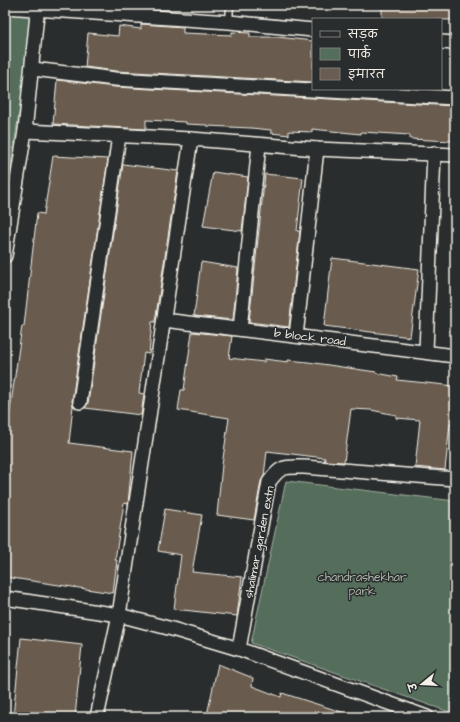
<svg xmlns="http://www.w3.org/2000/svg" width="460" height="722" viewBox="0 0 460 722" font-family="'Architects Daughter','Playpen Sans Deva',sans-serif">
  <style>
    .green { fill: #546e5c; stroke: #a4b0a2 }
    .building { fill: #695c50; stroke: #f4f1e8 }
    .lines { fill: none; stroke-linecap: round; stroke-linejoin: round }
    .service-casing { stroke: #f4f1e8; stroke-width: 9 }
    .minor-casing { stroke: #f4f1e8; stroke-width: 16 }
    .service { stroke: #2a2d2e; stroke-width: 6 }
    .minor { stroke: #2a2d2e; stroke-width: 13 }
    .labels { text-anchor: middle; stroke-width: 3; stroke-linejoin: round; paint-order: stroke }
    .street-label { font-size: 12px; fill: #f4f1e8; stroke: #2a2d2e }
    .park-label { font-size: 12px; fill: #acb6a9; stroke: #2a2d2e }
  </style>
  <rect width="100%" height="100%" fill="#2a2d2e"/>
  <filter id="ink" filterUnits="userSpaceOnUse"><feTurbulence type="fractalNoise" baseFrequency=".025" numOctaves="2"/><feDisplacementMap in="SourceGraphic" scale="8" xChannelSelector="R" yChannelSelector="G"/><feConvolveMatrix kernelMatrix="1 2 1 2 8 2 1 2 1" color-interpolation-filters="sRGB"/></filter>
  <g filter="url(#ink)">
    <g class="green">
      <polygon points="5,11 35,11 5,203"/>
      <polygon points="286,481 455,501 455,714 251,643"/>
    </g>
    <g class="building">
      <polygon points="382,5 455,5 455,20 382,19"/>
      <polygon points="141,24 183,27 183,33 232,35 232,32 250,33 250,37 277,37 313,41 313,82 116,71 85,67 88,33 118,36 119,26 141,29"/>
      <polygon points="57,80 115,87 455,106 455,139 452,139 452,141 410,139 410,135 361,132 361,134 312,129 312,132 289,131 289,135 271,133 271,130 251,128 207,126 207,125 186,124 186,122 146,120 146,129 53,124"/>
      <polygon points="53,156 108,159 72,401 73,406 69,443 133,451 128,504 124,503 115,560 117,560 113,593 5,577 5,446 22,326 24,326 37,213 44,214"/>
      <polygon points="123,164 178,171 155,322 152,322 149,354 144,353 139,393 144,394 141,415 85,408 88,403"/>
      <polygon points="213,172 248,177 242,231 203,226"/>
      <polygon points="265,174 303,178 297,231 300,231 289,327 249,322"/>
      <polygon points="332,258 419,269 410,337 324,326"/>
      <polygon points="201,262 238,268 233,320 194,316"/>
      <polygon points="192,332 232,336 229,358 264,362 264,359 288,362 288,360 308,362 376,372 376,373 398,377 397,380 455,386 455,408 453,425 450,424 445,470 415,467 420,420 396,418 396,415 371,410 351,409 344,462 324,461 325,458 267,451 264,476 261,481 254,520 217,515 222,465 229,418 178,410 181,390 184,390"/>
      <polygon points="165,509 202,515 192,572 242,577 237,616 174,609 181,555 158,551"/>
      <polygon points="21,638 82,645 75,717 13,717"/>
      <polygon points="218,664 253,678 252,686 281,697 282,693 348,714 348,717 217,717 207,715"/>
    </g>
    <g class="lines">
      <defs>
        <polyline id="service" points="229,22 230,5"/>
        <g id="minor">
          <polyline points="5,7 229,22 313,30"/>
          <polyline points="441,42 455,43"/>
          <polyline points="33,69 115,79 455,98"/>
          <polyline points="25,131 191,139 317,149 455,155"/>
          <polyline points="5,256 25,131 38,5"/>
          <polyline points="164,320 455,356"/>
          <polyline points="240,329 259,145"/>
          <polyline points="296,336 317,149"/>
          <polyline points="426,351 434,153"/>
          <polyline points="80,402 119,136"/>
          <polyline points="5,598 119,615 172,629 239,649 427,717"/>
          <path d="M239 649 269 482C281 465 285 467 304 467L455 479"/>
          <polyline points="97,717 119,615 191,139"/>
        </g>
      </defs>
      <use href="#service" class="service-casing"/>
      <use href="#minor" class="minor-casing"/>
      <use href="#service" class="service"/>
      <use href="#minor" class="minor"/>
    </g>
  </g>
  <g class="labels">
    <g class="street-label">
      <text transform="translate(310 337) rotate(7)" y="4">b block road</text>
      <text transform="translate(259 542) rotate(-79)" y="4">shalimar garden extn</text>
    </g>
    <g class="park-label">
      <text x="362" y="581">chandrashekhar<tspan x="362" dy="14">park</tspan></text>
    </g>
  </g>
  <rect width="460" height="722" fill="none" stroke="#2a2d2e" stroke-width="20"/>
  <rect x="10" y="10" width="440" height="702" fill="none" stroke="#f4f1e8" stroke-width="1.5" filter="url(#ink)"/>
  <rect x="312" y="18" width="130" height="72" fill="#2a2d2e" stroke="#7b7b78"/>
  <rect x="320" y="31" width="20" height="6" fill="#2a2d2e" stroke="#7b7b78"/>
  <text x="348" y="38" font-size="12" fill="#f4f1e8">सड़क</text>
  <rect x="320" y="48" width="20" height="12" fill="#546e5c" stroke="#7b7b78"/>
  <text x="348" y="58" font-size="12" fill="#f4f1e8">पार्क</text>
  <rect x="320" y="68" width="20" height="12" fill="#695c50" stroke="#7b7b78"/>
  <text x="348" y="78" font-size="12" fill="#f4f1e8">इमारत</text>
  <g transform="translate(422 684) rotate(252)" stroke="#2a2d2e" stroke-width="3" paint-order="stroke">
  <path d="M0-3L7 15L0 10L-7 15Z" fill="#f4f1e8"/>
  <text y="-6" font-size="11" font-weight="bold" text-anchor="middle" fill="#f4f1e8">उ</text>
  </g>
</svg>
